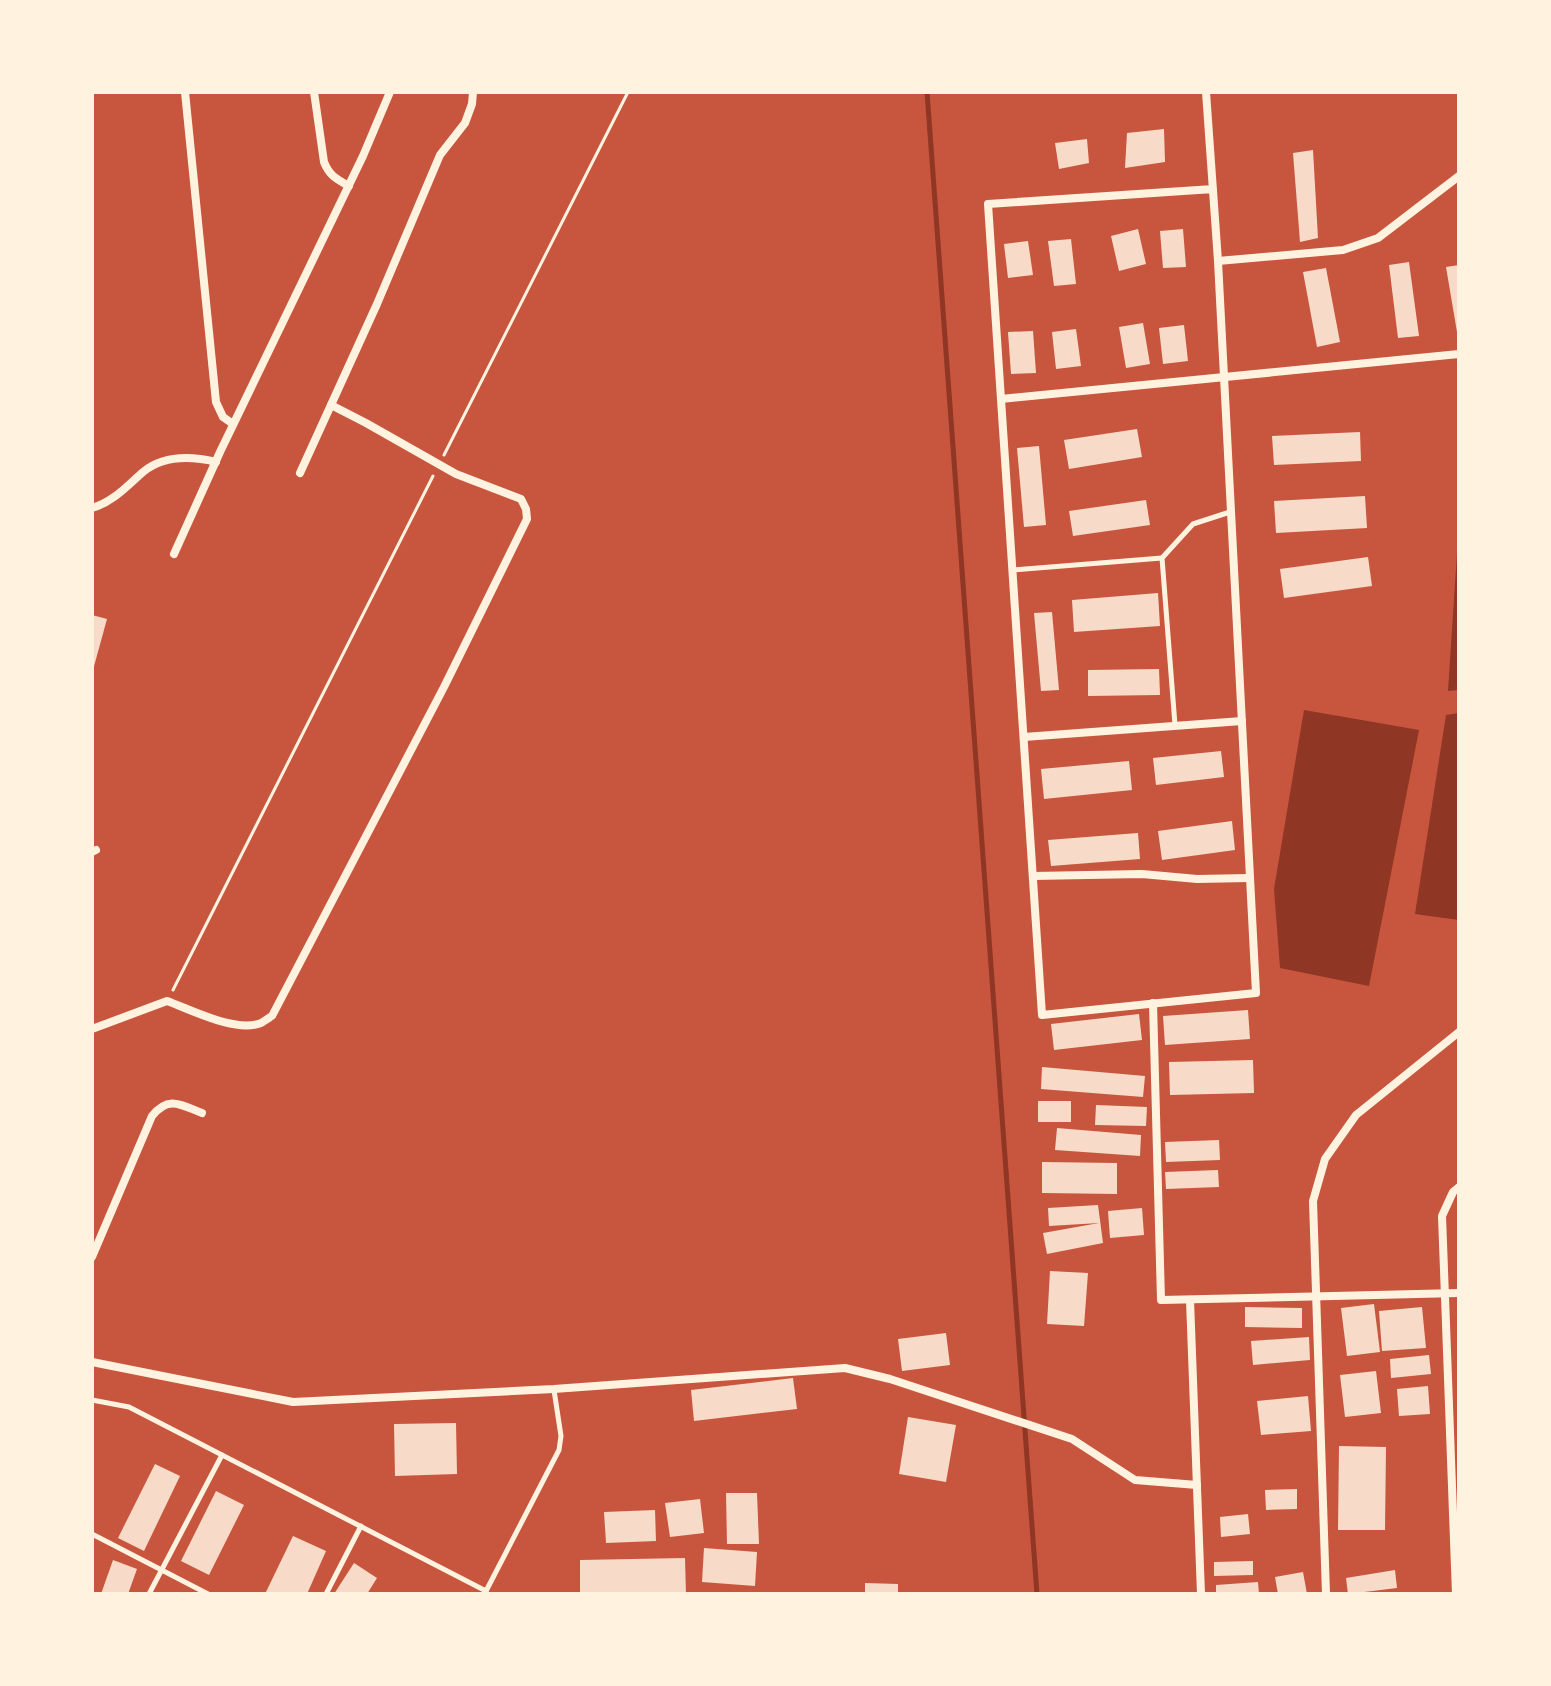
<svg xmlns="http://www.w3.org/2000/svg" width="1551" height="1686" viewBox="0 0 1551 1686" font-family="'Noto Sans',sans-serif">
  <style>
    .water { fill: #8f3625 }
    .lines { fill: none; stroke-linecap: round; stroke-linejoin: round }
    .stream { stroke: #8f3625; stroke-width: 5 }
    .building { fill: #f7dbc8 }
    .path { stroke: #fff3e0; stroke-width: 3 }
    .service { stroke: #fff3e0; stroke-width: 5 }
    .minor { stroke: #fff3e0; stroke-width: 8 }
  </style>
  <rect width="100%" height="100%" fill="#c8553d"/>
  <g class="water">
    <polygon points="1458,538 1459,690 1448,691"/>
    <polygon points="1304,710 1419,730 1369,986 1280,968 1274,889"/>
    <polygon points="1459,713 1459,920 1415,914 1446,715"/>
  </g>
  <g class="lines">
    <polyline class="stream" points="927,92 1037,1594"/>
  </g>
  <g class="building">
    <polygon points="1164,129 1165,162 1125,168 1127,133"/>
    <polygon points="1087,139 1089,163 1059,169 1055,143"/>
    <polygon points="1313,150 1318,238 1300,242 1293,153"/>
    <polygon points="1138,229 1146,264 1119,271 1111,236"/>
    <polygon points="1183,229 1186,267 1163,268 1160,231"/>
    <polygon points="1071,239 1076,284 1054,286 1048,241"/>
    <polygon points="1028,241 1033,275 1008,278 1004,244"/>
    <polygon points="1409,262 1419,336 1398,338 1389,265"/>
    <polygon points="1459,265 1459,332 1457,332 1446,267"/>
    <polygon points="1326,268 1340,342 1317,347 1303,272"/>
    <polygon points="1143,323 1150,364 1126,368 1119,327"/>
    <polygon points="1184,325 1188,361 1163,364 1159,328"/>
    <polygon points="1076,329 1081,366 1056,369 1052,332"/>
    <polygon points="1033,331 1036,373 1011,374 1008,332"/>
    <polygon points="1137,429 1142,457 1069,469 1064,440"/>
    <polygon points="1360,432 1361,461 1274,465 1272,436"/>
    <polygon points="1039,446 1046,525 1024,527 1017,448"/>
    <polygon points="1365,496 1367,528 1276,533 1274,501"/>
    <polygon points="1146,500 1150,525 1073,536 1069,511"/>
    <polygon points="1368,557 1372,586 1284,598 1280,569"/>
    <polygon points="1158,593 1160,626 1074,632 1072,600"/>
    <polygon points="1052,612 1059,690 1041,691 1034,613"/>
    <polygon points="92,615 107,619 93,670 92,670"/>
    <polygon points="1159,669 1160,695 1088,696 1088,670"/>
    <polygon points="1221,751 1224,777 1156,785 1153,758"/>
    <polygon points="1129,761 1132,790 1044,799 1041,769"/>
    <polygon points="1232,821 1235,850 1162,860 1158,831"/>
    <polygon points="1138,833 1140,859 1051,866 1048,840"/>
    <polygon points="1248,1010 1250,1039 1165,1045 1163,1016"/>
    <polygon points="1139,1014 1142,1040 1054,1050 1051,1024"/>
    <polygon points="1253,1060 1254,1093 1170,1095 1169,1062"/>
    <polygon points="1042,1067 1145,1076 1143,1097 1041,1089"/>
    <rect x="1038" y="1101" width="33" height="21"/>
    <polygon points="1096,1105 1147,1107 1146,1126 1095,1125"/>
    <polygon points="1057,1128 1141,1135 1140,1156 1055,1150"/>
    <polygon points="1219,1140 1220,1160 1166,1162 1165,1142"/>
    <polygon points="1042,1162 1117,1163 1117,1194 1042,1193"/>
    <polygon points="1218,1170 1219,1187 1166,1189 1165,1172"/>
    <polygon points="1098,1205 1103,1243 1047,1254 1043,1233 1099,1223 1049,1226 1048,1208"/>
    <polygon points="1142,1208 1144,1235 1110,1238 1108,1211"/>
    <polygon points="1050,1271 1088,1273 1084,1326 1047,1324"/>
    <polygon points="1374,1304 1380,1352 1347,1356 1341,1308"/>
    <polygon points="1245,1307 1302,1308 1302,1328 1245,1327"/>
    <polygon points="1422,1307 1426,1348 1382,1351 1379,1311"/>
    <polygon points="946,1333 950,1365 902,1371 898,1339"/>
    <polygon points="1309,1337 1310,1360 1253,1365 1251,1341"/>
    <polygon points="1429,1355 1431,1374 1391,1378 1390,1359"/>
    <polygon points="1376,1371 1381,1413 1345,1417 1340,1375"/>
    <polygon points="793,1378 797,1409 694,1421 691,1390"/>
    <polygon points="1428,1386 1430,1414 1399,1416 1397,1389"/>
    <polygon points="1308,1396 1311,1431 1261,1435 1257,1401"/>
    <polygon points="908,1417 956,1425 946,1482 899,1474"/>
    <polygon points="456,1423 457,1474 395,1476 394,1424"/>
    <polygon points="1339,1446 1386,1447 1385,1530 1338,1530"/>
    <polygon points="155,1464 180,1476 144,1551 118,1538"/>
    <polygon points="1297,1489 1297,1509 1266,1510 1265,1490"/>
    <polygon points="216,1491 244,1505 209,1575 181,1561"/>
    <polygon points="726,1493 757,1493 759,1544 727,1544"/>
    <polygon points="700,1499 704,1533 670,1537 665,1503"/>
    <polygon points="655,1510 656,1541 606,1543 604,1512"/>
    <polygon points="1248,1514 1250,1534 1221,1537 1220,1517"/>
    <polygon points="293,1536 326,1551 307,1594 265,1594"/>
    <polygon points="704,1548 757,1552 755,1586 702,1582"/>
    <polygon points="685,1558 686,1594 580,1594 580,1560"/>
    <polygon points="113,1560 137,1569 128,1594 101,1594"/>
    <polygon points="1253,1561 1253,1575 1214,1576 1214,1562"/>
    <polygon points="354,1563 377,1578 367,1594 334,1594"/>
    <polygon points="1395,1570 1397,1588 1348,1594 1346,1578"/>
    <polygon points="1303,1572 1307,1594 1278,1594 1275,1577"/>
    <polygon points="1258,1582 1259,1594 1216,1594 1216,1585"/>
    <polygon points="865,1583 898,1584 898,1594 865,1594"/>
  </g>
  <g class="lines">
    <g class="path">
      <polyline points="444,455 628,92"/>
      <polyline points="173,990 433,476"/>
    </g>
    <g class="service">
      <polyline points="1012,570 1162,558"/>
      <polyline points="1175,725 1162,558 1193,524 1230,512"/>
      <polyline points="92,1400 129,1407 486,1591"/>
      <polyline points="92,1534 208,1594"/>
      <polyline points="485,1593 559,1450 561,1436 554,1390"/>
      <polyline points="149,1594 222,1455"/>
      <polyline points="326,1594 361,1526"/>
    </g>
    <g class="minor">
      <polyline points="185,92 216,402 223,417 233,424"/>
      <path d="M314 92 324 162C329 175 336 179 349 186"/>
      <polyline points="1206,92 1218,261 1256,993 1042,1015 988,204 1213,189"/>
      <polyline points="1218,261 1343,250 1378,238 1459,176"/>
      <polyline points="1001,399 1459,354"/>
      <polyline points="300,473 377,304 440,155 465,123 472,104 473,92"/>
      <path d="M92 508C113 502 127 486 143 472 164 455 191 456 216 462"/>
      <polyline points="174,554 220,452 363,156 390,92"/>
      <polyline points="1024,737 1242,721"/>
      <polyline points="92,852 96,850"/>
      <polyline points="1033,876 1142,874 1197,879 1250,878"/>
      <polyline points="1153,1003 1161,1300 1459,1293"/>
      <path d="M92 1029 167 1001C192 1010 235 1033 261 1023 262 1023 271 1016 272 1016L444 687 527 519 526 509 521 499 456 474 366 423 331 405"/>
      <path d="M92 1257 152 1116C169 1095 181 1105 202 1113"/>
      <polyline points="1190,1300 1201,1594"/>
      <polyline points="92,1362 293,1402 554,1389 845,1368 890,1379 1072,1439 1135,1480 1197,1485"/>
      <polyline points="1326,1594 1313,1201 1325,1159 1356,1115 1459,1032"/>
      <polyline points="1456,1594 1442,1216 1453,1192 1459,1187"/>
    </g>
  </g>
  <rect width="1551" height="1686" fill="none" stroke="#fff3e0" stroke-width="188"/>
</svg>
